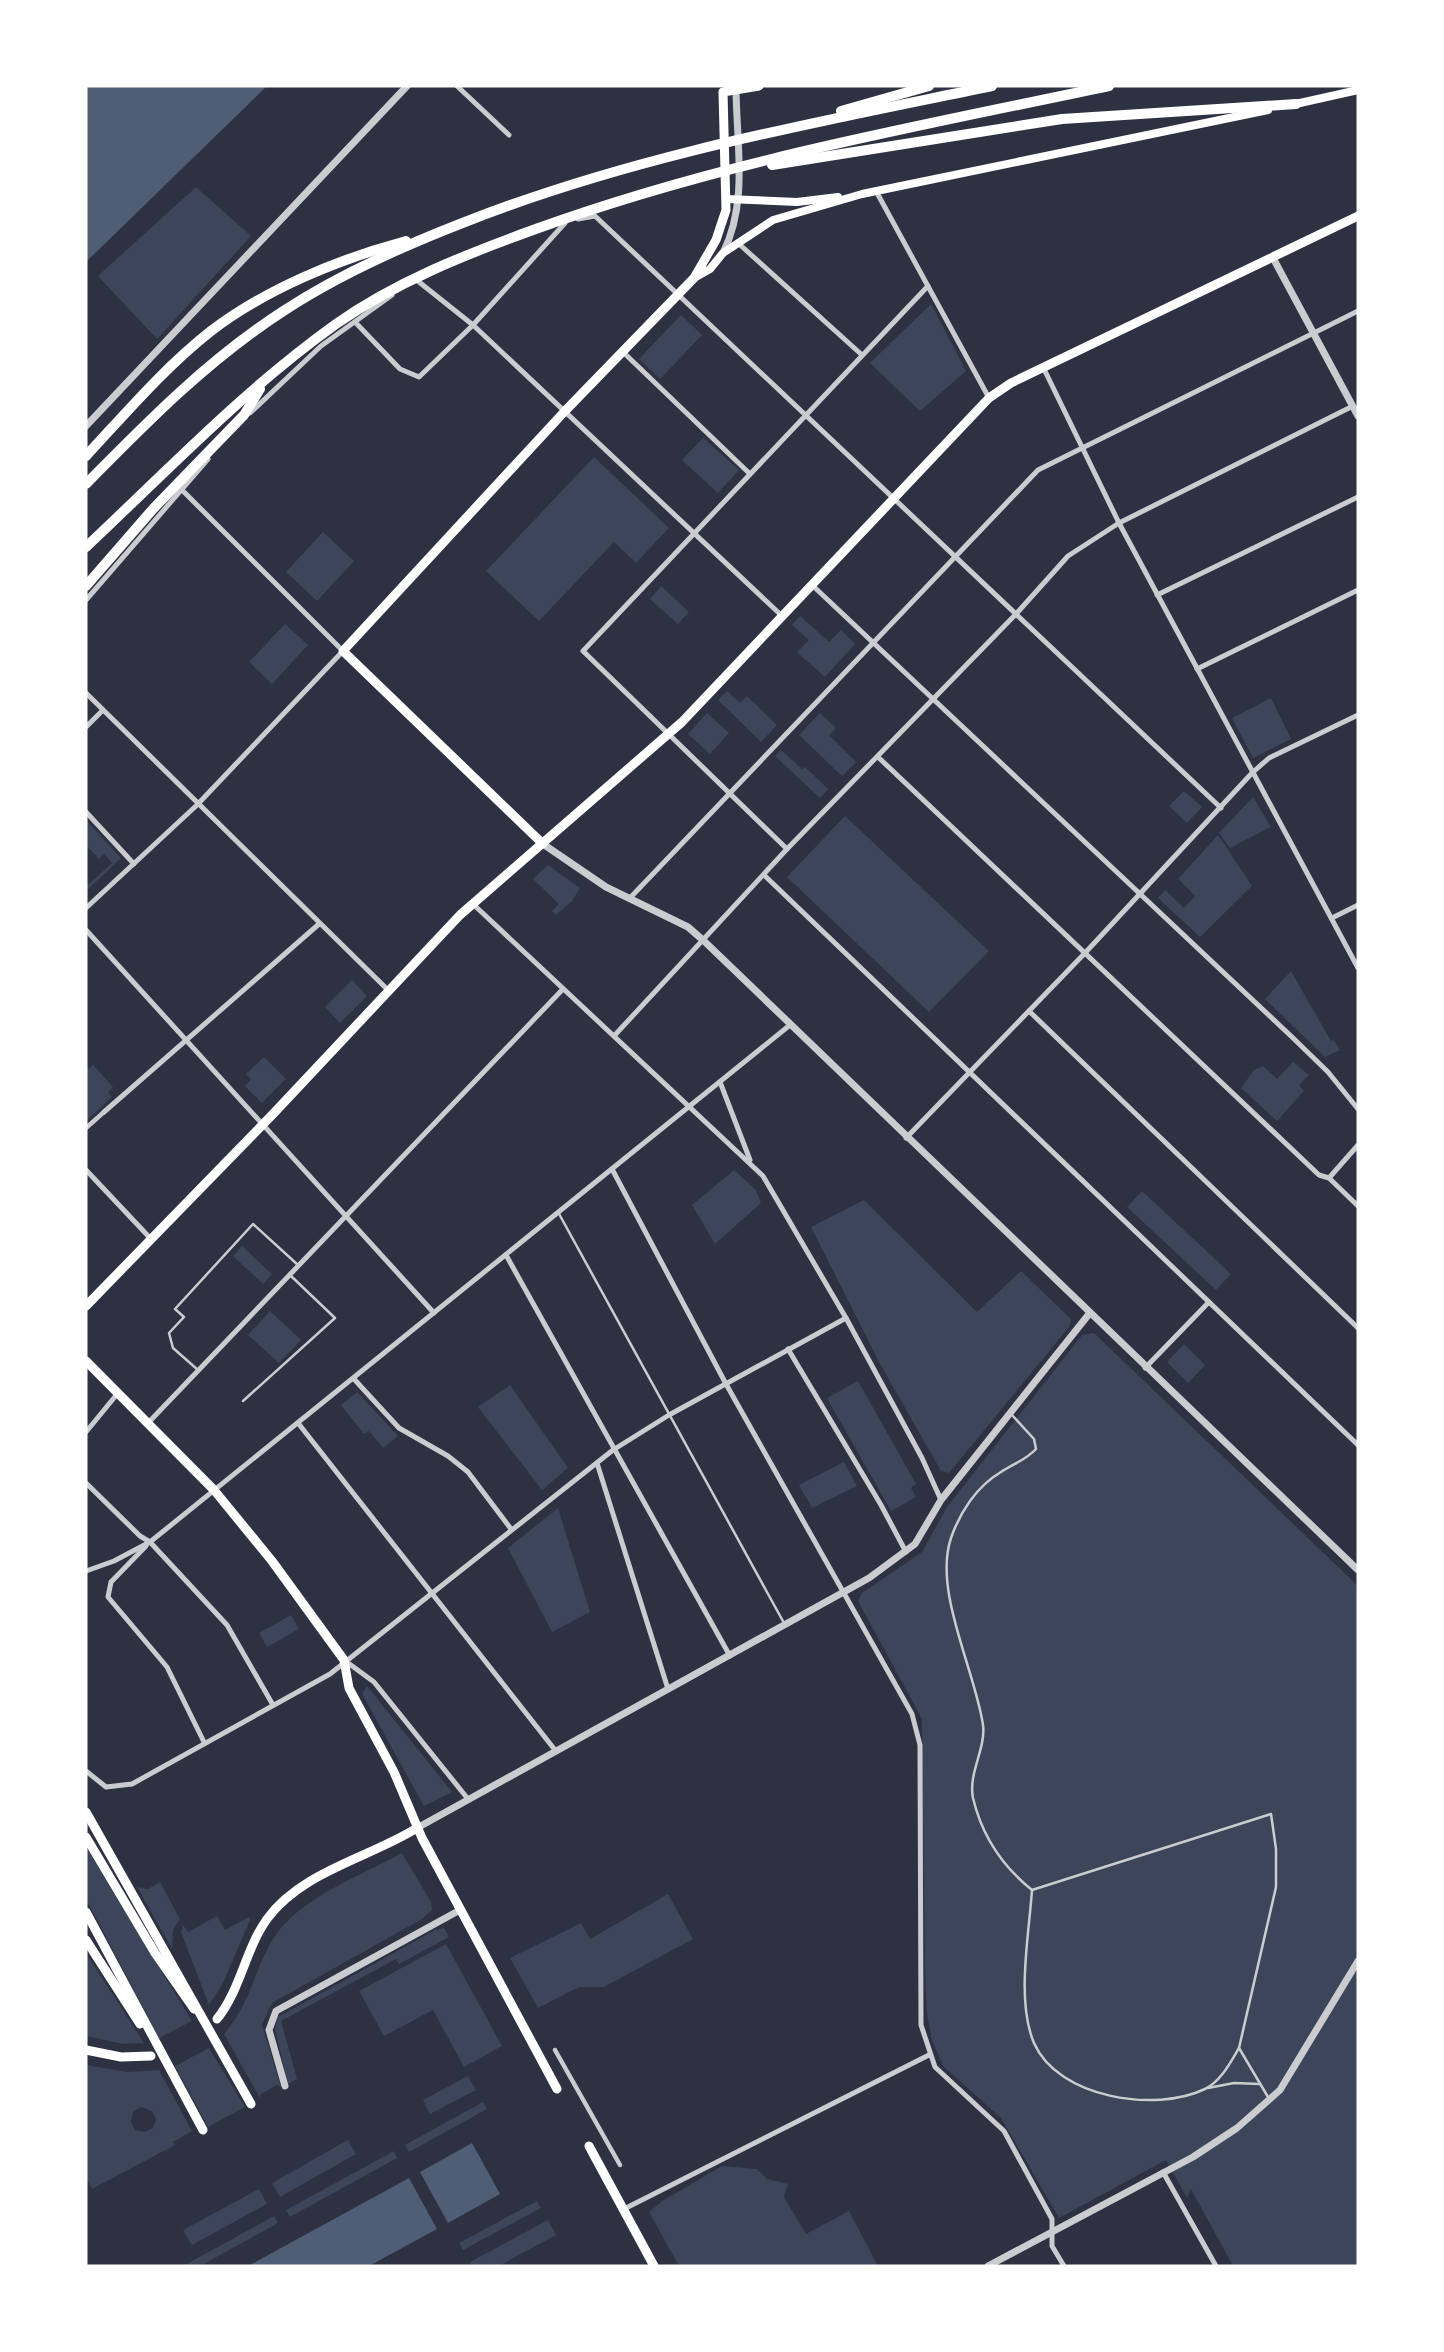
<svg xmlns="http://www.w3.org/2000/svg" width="1444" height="2352" viewBox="0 0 1444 2352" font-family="Overpass,sans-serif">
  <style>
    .green { fill: #3c4559; fill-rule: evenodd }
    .water { fill: #4f5d75 }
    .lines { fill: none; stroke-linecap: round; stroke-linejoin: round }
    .service { stroke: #caccd0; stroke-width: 2.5 }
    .pedestrian { stroke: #caccd0; stroke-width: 4.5 }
    .minor { stroke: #caccd0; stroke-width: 5 }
    .tertiary { stroke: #caccd0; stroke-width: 7 }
    .secondary { stroke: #fff; stroke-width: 8 }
    .primary { stroke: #fff; stroke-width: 9 }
    .motorway { stroke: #fff; stroke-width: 10 }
  </style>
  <rect width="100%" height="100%" fill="#2d3142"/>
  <g class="green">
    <polygon points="196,187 251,236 157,339 98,276"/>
    <polygon points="931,304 966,371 920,411 870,363"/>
    <polygon points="681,315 702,335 660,379 639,359"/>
    <polygon points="703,438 739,470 718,493 682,460"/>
    <polygon points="594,457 669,528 636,563 614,542 539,621 486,571"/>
    <polygon points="323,532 354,561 317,601 286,572"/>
    <polygon points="661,586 689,612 678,624 650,599"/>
    <polygon points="800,616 829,642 841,630 855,644 825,677 797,652 809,640 792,625"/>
    <polygon points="285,624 308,645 272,684 249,662"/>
    <polygon points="727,691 740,703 747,696 777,725 761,742 718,700"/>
    <polygon points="1271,698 1291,739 1253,758 1232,718"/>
    <polygon points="707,713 729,733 710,754 688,734"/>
    <polygon points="820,713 836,728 829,735 856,762 842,776 799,735"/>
    <polygon points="781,750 802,769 805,767 828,789 820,798 775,756"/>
    <polygon points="1184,791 1202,807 1187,823 1169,806"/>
    <polygon points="1253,797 1271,827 1230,848 1219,833"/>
    <polygon points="845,816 989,951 929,1012 787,877"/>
    <polygon points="86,820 121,858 86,891 86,887 112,863 104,854 99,859 86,845"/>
    <polygon points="1218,835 1252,886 1200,937 1158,898 1165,890 1184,908 1195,896 1178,879"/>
    <polygon points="548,865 580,888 572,901 556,915 552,911 559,904 533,879"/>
    <polygon points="1291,971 1331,1041 1334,1040 1340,1050 1325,1057 1265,999"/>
    <polygon points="352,980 367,996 340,1023 325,1007"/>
    <polygon points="264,1057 286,1079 262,1103 245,1086 251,1079 246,1074"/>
    <polygon points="1293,1062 1309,1075 1299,1085 1304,1091 1277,1121 1241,1088 1254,1070 1263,1066 1277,1079"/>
    <polygon points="93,1065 113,1087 108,1092 112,1097 86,1121 86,1071"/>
    <polygon points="734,1170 756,1190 761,1203 715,1244 692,1205"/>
    <polygon points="1142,1191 1231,1274 1216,1290 1127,1207"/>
    <polygon points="864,1200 977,1312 1021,1271 1071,1319 1070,1326 949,1473 941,1471 879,1362 811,1227"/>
    <polygon points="242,1246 272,1274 263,1284 233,1256"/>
    <polygon points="270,1311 301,1340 279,1363 248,1335"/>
    <polygon points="1094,1333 1358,1586 1358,2266 1233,2266 1191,2189 1187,2198 1166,2160 1059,2218 1001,2118 943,2066 932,2040 927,2014 925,1972 922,1719 858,1601 862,1593 922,1552 947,1507 1082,1335"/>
    <polygon points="1184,1344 1205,1365 1188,1383 1167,1362"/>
    <polygon points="858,1381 916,1484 911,1488 916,1497 891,1511 827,1398"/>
    <polygon points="510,1385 568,1468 542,1490 478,1407"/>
    <polygon points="357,1392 398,1436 383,1448 369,1431 364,1434 341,1405"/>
    <polygon points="844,1462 857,1486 812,1508 799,1485"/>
    <polygon points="558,1508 590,1612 552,1632 508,1548"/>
    <polygon points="291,1615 299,1629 267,1647 259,1633"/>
    <polygon points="367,1686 452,1792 424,1806 362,1694"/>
    <polygon points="86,1847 192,2021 159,2038 86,1899"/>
    <path d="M402 1853 431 1902 432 1910 422 1919 272 2003 262 2025 281 2087 277 2085 261 2094 260 2098 224 2034C252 2001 253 1972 273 1939 297 1899 362 1875 402 1853Z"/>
    <polygon points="160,1882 180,1919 173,1930 172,1949 137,1887 148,1889"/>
    <polygon points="668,1894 693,1939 604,1987 579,1987 538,2008 510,1958 581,1923 590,1939"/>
    <polygon points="217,1916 225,1930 249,1917 250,1920 222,1985 209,2005 181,1932 183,1925 188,1932"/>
    <polygon points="444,1928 449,1937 399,1964 396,1959 281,2021 297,2079 288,2084 275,2029 278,2017 435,1930"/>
    <polygon points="446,1944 502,2046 464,2067 433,2010 384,2036 359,1991"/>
    <polygon points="86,1953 144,2043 123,2044 86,2036"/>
    <polygon points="209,2048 245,2107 208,2127 175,2066"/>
    <path d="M86 2065 127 2072 159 2070 192 2131 173 2142 175 2145 92 2189 86 2178ZM141 2107 152 2111 156 2119 153 2128 145 2132 135 2130 131 2122 133 2112Z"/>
    <polygon points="468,2076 476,2090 430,2114 423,2100"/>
    <polygon points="483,2102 487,2109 409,2152 405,2145"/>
    <polygon points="348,2140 356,2154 280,2197 272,2183"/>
    <polygon points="394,2151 397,2158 290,2217 286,2210"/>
    <polygon points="722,2166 757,2169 767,2179 788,2184 784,2197 806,2234 849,2211 878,2266 679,2266 649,2212 664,2200"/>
    <polygon points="259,2189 267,2204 192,2245 183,2230"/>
    <polygon points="537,2201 541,2208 463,2250 459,2243"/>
    <polygon points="274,2216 278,2223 200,2266 183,2266"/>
    <polygon points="548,2220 556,2235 499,2266 472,2266 470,2262"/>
  </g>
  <g class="water">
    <polygon points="86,86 267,86 86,262"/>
    <polygon points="472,2143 500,2194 448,2223 420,2172"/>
    <polygon points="409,2178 437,2229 369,2266 248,2266"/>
  </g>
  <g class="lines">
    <g class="service">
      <polyline points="558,1212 784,1623"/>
      <polyline points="198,1370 173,1348 169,1333 184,1317 175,1309 253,1224 298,1265"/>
      <polyline points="243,1401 335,1318 291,1276"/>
      <path d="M1012 1415 1034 1439 1036 1449C1026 1460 1013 1464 1001 1472 977 1486 960 1512 951 1538 933 1591 975 1670 983 1725 986 1749 968 1773 973 1798 982 1836 1002 1866 1032 1890 1029 1935 1016 2001 1034 2043 1058 2098 1155 2113 1205 2089 1221 2081 1230 2063 1239 2048"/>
      <polyline points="1032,1890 1271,1814 1276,1849 1276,1887 1239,2048 1268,2097"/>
      <polyline points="1208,2088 1234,2083 1260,2084"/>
    </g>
    <g class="pedestrian">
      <polyline points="86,1128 104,1112"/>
      <polyline points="555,2050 620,2165"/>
    </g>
    <g class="minor">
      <polyline points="457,86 509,135"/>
      <polyline points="876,191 989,398"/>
      <polyline points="578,219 595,216 1221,808"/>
      <polyline points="738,243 862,355"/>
      <polyline points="414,278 473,325 782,616"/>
      <polyline points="355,322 400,369 419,377 473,325 565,223"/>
      <polyline points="623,352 750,474"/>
      <polyline points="1043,367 1119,523 1358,968"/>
      <polyline points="250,413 321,346 392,295"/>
      <polyline points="812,585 1292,1037 1328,1072 1358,1109"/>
      <polyline points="1157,595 1358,497"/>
      <polyline points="86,600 208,459"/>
      <polyline points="1197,669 1358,590"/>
      <polyline points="86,693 389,991"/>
      <polyline points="86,727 103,710"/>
      <polyline points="878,757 1319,1175 1329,1178 1358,1206"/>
      <polyline points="86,812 134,864"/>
      <polyline points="787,849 583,651 928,286"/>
      <polyline points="764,875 1358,1445"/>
      <polyline points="629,899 1038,470 1358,311"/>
      <polyline points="474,905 763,1176 846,1318 922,1458 941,1500"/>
      <polyline points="86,908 197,805 343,651 182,490"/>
      <polyline points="1332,918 1358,905"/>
      <polyline points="86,930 434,1313"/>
      <polyline points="1029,1011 1358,1328"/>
      <polyline points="614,1036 787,849 1016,614 1068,556 1119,523 1353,406"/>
      <polyline points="720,1082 750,1160"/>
      <polyline points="104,1112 319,924"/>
      <polyline points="906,1138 1085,953 1252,773 1269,758 1358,715"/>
      <polyline points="612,1169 726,1384 912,1714 920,1745 921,2025 935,2067 1004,2131 1052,2219 1052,2246 1064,2266"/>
      <polyline points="86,1170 151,1239"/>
      <polyline points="1329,1178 1358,1145"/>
      <polyline points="506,1255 730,1656"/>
      <polyline points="788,1349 881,1505 906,1552"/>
      <polyline points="1145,1368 1209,1302"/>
      <polyline points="354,1379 399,1428 448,1456 468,1472 511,1529"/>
      <polyline points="148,1423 563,989"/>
      <polyline points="298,1423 555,1750"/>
      <polyline points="86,1432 118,1393"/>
      <polyline points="597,1463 668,1689"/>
      <polyline points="86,1483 140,1536 150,1542 227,1625 273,1705"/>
      <polyline points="146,1546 111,1582 108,1597 167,1667 204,1742"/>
      <polyline points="86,1571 114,1561 150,1542 790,1025"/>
      <polyline points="344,1660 374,1682 468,1799"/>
      <polyline points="86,1771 106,1787 132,1784 330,1674 613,1450 669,1415 846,1318"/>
      <polyline points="1163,2172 1216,2266"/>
      <polyline points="624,2209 929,2055"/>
    </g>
    <g class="tertiary">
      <path d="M723 253C749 201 736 142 736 86"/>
      <polyline points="1273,258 1358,416"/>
      <polyline points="86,426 407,86"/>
      <polyline points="543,844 606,887 688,927 704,941 1358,1570"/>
      <polyline points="417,1828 869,1578 915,1544 941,1500 1089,1314"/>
      <polyline points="285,2086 269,2030 276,2011 460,1910"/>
      <polyline points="988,2266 1193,2157 1237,2128 1280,2090 1358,1961"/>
    </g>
    <g class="secondary">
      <polyline points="1291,105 1358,90"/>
      <polyline points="726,199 797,202 838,197"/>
      <polyline points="694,278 710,269 723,253 773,220 862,194 1268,110"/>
    </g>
    <g class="primary">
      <polyline points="543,844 343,651 565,411 694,278 716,240 726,210 723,92 759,86"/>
      <polyline points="86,1306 273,1114 460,915 682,722 989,398 1011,383 1358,216"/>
      <polyline points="86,1361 214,1490 272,1561 344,1660 349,1688 394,1772 422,1838 557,2089"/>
      <polyline points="86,1812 251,2104"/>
      <polyline points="86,1837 155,1953 194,2009"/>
      <polyline points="86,1912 203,2130"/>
      <polyline points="86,1940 140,2024"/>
      <path d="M217 2019C241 1989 245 1950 267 1919 302 1871 369 1858 417 1828"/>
      <polyline points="86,2050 121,2057 151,2056"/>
      <polyline points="589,2146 654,2266"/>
    </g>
    <g class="motorway">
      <polyline points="841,111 929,86"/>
      <polyline points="772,165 1062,119 1296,104"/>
      <path d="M86 456C126 413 165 367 211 331 266 289 339 259 406 241"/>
      <path d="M86 484C148 421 210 358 285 310 340 274 403 246 465 222 635 155 814 123 992 86"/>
      <path d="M86 547C167 471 245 389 336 324 396 282 464 255 533 230 719 162 915 127 1109 86"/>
      <polyline points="86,586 153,509 244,415 260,389"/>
    </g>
  </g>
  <rect width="1444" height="2352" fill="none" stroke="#ffffff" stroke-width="175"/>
</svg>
